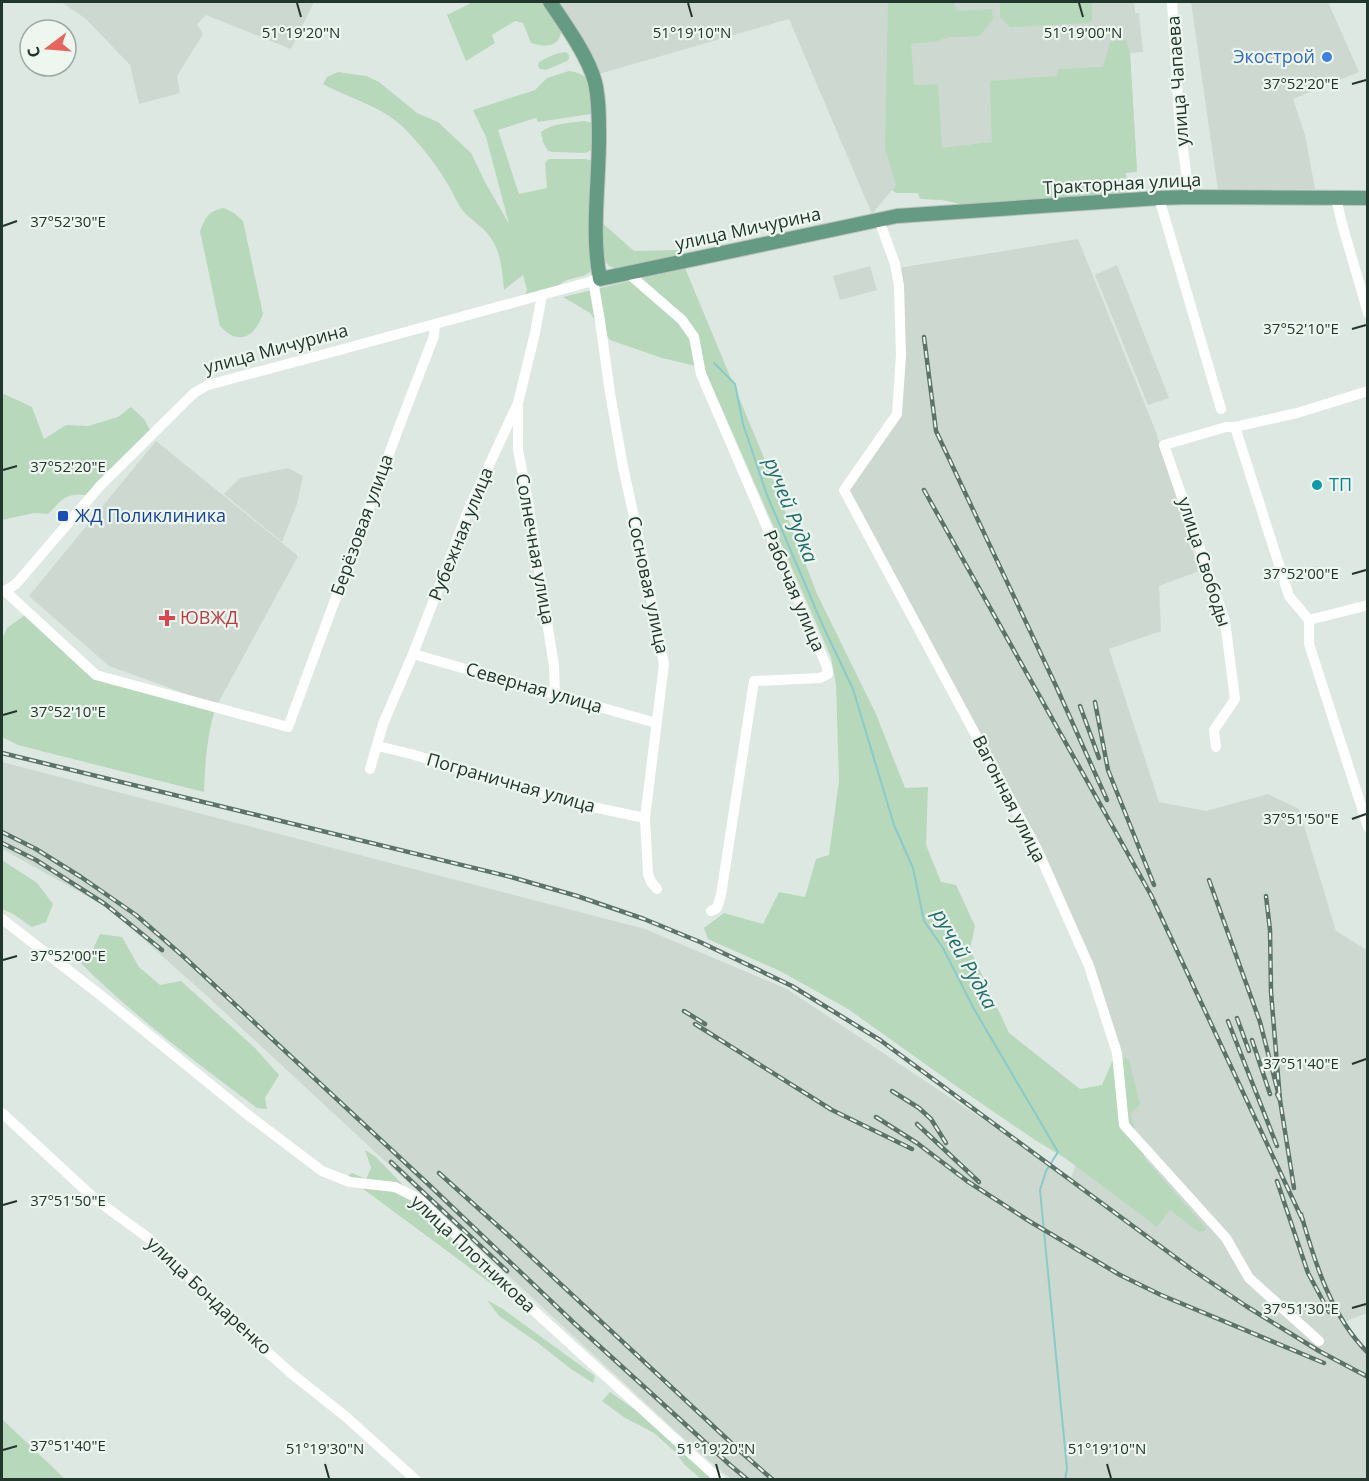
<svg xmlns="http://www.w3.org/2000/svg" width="1369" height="1481" viewBox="0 0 1369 1481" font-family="'Open Sans',sans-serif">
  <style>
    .built { fill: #cdd8d1 }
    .green { fill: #b8d8bb }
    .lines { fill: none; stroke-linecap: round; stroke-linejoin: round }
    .stream { stroke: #8acac8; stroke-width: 2 }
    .major-casing { stroke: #bcc3c0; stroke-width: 16 }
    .minor { stroke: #fff; stroke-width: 10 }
    .major { stroke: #669b83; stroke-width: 14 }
    .rail-casing { stroke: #5b7368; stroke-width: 4.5 }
    .rail { stroke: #eef6f0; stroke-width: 2; stroke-dasharray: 7; stroke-linecap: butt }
    .ticks { fill: none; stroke: #21372d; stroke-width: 2 }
    .shop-dot { fill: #3f7fe0; stroke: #eef6f0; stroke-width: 2 }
    .culture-dot { fill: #0f9aa8; stroke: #eef6f0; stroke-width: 2 }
    .transit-dot { fill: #1a4fb4; stroke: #eef6f0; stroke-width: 2 }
    .health-dot { fill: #e0444e; stroke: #eef6f0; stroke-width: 2 }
    .labels { text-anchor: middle; stroke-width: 4.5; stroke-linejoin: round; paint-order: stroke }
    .shop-label { font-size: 18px; fill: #366cbe; stroke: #eef6f0; text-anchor: end }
    .street-label { font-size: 18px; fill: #21372d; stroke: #eef6f0 }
    .culture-label { font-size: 18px; fill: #0d838f; stroke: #eef6f0; text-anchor: start }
    .transit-label { font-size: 18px; fill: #164399; stroke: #eef6f0; text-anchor: start }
    .health-label { font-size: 18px; fill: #be3a42; stroke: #eef6f0; text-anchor: start }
    .water-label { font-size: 20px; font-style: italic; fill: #216d6b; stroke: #eef6f0 }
    .ticks-label { font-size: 15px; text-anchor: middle; fill: #21372d; stroke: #eef6f0; stroke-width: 4.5; stroke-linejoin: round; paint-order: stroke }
  </style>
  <rect width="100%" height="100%" fill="#dee8e2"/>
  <g class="built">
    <polygon points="61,2 314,2 291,49 206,15 197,24 203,34 177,76 180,93 139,104 130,65 86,19"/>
    <polygon points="555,2 1134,2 1135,13 1139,13 1143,52 1130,53 1137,169 896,185 872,214 789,19 599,74"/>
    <polygon points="1191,2 1328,2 1359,72 1293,99 1305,135 1315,189 1218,190"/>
    <polygon points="1078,239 1156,432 1199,571 1159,586 1161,631 1109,649 1159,802 1206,811 1268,794 1299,809 1336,931 1367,950 1367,1313 1344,1322 1357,1345 1367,1352 1367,1479 731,1479 694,1448 206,995 108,908 2,849 2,762 645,929 787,989 1071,1178 1117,1053 1089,966 1037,848 845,490 898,415 902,355 892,269"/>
    <polygon points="1117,265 1169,398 1148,405 1095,275"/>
    <polygon points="870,266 877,290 840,300 833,276"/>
    <polygon points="156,441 298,556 217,705 109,666 29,596"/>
    <polygon points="288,468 303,476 297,504 282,542 224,494 240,478"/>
  </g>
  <g class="green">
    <path d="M473 2H545L562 28C560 47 547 48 531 43L523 23 515 21 492 35 495 43 466 61 447 15Z"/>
    <polygon points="888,2 954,2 957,11 992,9 993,20 979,36 950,37 937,41 911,44 914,85 938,84 942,148 992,142 990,81 1056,76 1059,69 1103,67 1110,42 1126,40 1130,53 1137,172 1126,173 1127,192 1118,195 970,206 942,200 920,199 918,193 896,193 892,190 896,185 885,148"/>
    <polygon points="1000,2 1092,2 1092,19 1089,23 1010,27 1000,17"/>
    <path d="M566 52 569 55V59L567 61 546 70 540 69 538 66 539 62C547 57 556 53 566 52Z"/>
    <path d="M569 71C594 75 590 86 595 108L591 114 538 122 536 118 498 130 519 194 547 188 545 163 549 159H586L592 161 590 272C580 280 565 276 557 288L524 297 527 290 523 275 504 290C502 269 501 249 487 233 480 225 470 219 463 211 456 202 453 192 447 183 436 164 420 144 404 128 382 106 350 99 323 84L327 77 338 72 366 76 379 82 417 113 438 122 471 153 485 182 509 224 486 137 473 110 535 90 547 78Z"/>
    <path d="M584 121 594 123V148L586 153 553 152 548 151 543 142 541 132C553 123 570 123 584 121Z"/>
    <path d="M224 208 234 213 243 221 263 314C258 328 248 343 231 335 227 333 223 329 220 326L200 231C206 217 208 211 224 208Z"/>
    <polygon points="601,222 634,251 678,250 681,258 616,269 609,266 604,259"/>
    <polygon points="685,268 772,477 817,594 876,714 905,788 928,787 926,845 941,882 956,885 975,926 970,949 1009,1033 1080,1089 1102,1085 1115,1055 1129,1059 1140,1105 1130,1113 1145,1159 1207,1229 1200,1233 1170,1210 1157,1227 1065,1158 1035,1140 956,1086 848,1009 780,971 708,939 704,928 724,913 763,924 779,892 805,897 816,859 829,855 839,781 836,685 831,657 704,368 662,358 610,340 590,313 563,297"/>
    <path d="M2 393 32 407 44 439 66 425 88 426 118 417 131 407 144 419 150 430 86 495C65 492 61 501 48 514L34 513 2 520Z"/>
    <path d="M25 615 83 670 215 709C207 737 205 763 204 792L41 751 18 745 2 737V639L7 628Z"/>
    <polygon points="2,860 37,883 53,904 46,922 32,927 13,914 2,909"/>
    <path d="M100 934 122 937 139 967 160 985 181 981 255 1048 279 1075 265 1098 267 1109 257 1108C195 1061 131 1015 77 959L93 949Z"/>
    <polygon points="365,1150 376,1157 404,1186 457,1235 490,1260 518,1292 512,1299 347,1177 352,1173 366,1179 371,1168"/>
    <polygon points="487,1300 503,1309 595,1376 593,1383 571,1369 538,1343 499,1316"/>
    <polygon points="610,1392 651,1421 713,1479 701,1479 685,1465 674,1451 654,1433 625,1418 602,1401"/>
    <polygon points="2,1419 65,1479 2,1479"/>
  </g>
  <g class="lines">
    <polyline class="stream" points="714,363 735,384 743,424 767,495 823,626 853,689 894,825 913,868 924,921 943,948 974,1009 1058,1152 1046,1171 1040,1190 1067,1469 1065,1480"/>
    <defs>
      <path id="major" d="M550 2C565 24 588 56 595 82 599 100 599 118 599 137 599 184 591 233 600 279L897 216 1159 198 1189 197 1368 198"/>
    </defs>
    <use href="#major" class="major-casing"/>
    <g class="minor">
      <polyline points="1172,2 1179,117 1189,197"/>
      <polyline points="1159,198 1221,409"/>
      <polyline points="1336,198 1342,224 1368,313"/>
      <polyline points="879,220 895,264 899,286 901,355 897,414 844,490 1037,849 1089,966 1117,1053 1124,1125 1226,1238 1249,1278 1319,1341"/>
      <polyline points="629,274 682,320 694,337 701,374 827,667 828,674 820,678 754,681 721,895 717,908 711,911"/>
      <polyline points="593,280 600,321 610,393 623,467 642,553 664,664 645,818 648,874 651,882 657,889"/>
      <polyline points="435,324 434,336 399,427 288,727 96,675 5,591 16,584 100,486 194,393 208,385 325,354 600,279"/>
      <polyline points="518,407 518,450 528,501 554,666 555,695"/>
      <polyline points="1235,427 1289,596 1309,620 1309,644 1368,827"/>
      <polyline points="1309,620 1368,605"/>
      <polyline points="413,654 656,723"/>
      <polyline points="378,746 411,754 583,805 645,818"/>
      <polyline points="1216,747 1214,730 1235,699 1225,621 1164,445 1226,427 1235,427 1297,413 1368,391"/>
      <polyline points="370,769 383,724 413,654 470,506 518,403 535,333 542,295"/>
      <polyline points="2,919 99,994 248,1115 322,1171 350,1182 395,1187 419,1199 532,1309 720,1480"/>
      <polyline points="2,1113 95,1199 147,1237 185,1273 236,1324 292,1374 345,1416 416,1480"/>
    </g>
    <use href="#major" class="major"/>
    <defs>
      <g id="rail">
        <polyline points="924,337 936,431 1056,686 1107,800"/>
        <polyline points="924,490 1151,895 1303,1221"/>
        <polyline points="1095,702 1108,770 1154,885"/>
        <polyline points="1080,706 1099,758"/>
        <polyline points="2,753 511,877 577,896 644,919 700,942 792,986 880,1040 1194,1271 1246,1306 1319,1351 1368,1377"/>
        <polyline points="2,832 36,849 81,877 136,915 184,957 426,1182 574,1323 730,1465 748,1480"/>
        <polyline points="2,843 36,860 105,904 162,950"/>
        <polyline points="1209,880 1260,1022 1280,1100 1271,992 1270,930 1266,896"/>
        <polyline points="684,1011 705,1024"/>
        <polyline points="1237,1018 1249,1051"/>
        <polyline points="1228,1021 1277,1146"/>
        <polyline points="695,1024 832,1110 912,1149"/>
        <polyline points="1252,1040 1270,1094"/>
        <polyline points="892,1091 919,1108 931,1119 946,1143"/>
        <polyline points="1277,1094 1280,1100 1294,1188"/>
        <polyline points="876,1117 917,1143 967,1181 1029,1221 1120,1275 1161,1295 1324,1363"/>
        <polyline points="917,1124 979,1182"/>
        <polyline points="391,1162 507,1271"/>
        <polyline points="439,1173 508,1235 741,1452 773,1480"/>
        <polyline points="1277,1181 1308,1273 1329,1312"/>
        <path d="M1301 1214C1315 1263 1331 1316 1368 1353"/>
      </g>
    </defs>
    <use href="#rail" class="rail-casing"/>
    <use href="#rail" class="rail"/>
  </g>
  <path class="ticks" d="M297 3 301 17M688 3 692 17M1079 3 1083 17M1352 84 1366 80M3 226 17 221M1352 329 1366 325M3 470 17 466M1352 574 1366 570M3 715 17 711M1352 819 1366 814M3 960 17 956M1352 1064 1366 1059M3 1205 17 1201M1352 1308 1366 1304M3 1450 17 1446M325 1464 329 1478M716 1464 720 1478M1107 1464 1111 1478"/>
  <circle class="shop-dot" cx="1327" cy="57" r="6"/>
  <circle class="culture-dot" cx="1317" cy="485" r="6"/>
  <rect class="transit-dot" x="57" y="510" width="12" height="12" rx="3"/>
  <path class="health-dot" d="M164 609h6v6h6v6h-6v6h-6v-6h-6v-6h6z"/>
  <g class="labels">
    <g class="shop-label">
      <text x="1315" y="63">Экострой</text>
    </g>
    <g class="street-label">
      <text transform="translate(1178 81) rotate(-94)" y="6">улица Чапаева</text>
      <text transform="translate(1122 184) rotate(-3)" y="6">Тракторная улица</text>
      <text transform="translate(748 229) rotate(-12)" y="6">улица Мичурина</text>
      <text transform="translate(276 349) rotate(-15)" y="6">улица Мичурина</text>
      <text transform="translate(362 525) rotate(-70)" y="6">Берёзовая улица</text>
      <text transform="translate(461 534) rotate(-68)" y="6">Рубежная улица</text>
      <text transform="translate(535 549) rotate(80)" y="6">Солнечная улица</text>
      <text transform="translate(1204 562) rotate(72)" y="6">улица Свободы</text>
      <text transform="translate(648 585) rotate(78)" y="6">Сосновая улица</text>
      <text transform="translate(794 591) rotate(67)" y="6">Рабочая улица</text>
      <text transform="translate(534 688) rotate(16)" y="6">Северная улица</text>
      <text transform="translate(511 783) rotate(16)" y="6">Пограничная улица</text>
      <text transform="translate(1009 799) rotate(63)" y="6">Вагонная улица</text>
      <text transform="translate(473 1254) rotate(43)" y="6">улица Плотникова</text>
      <text transform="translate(209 1296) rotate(43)" y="6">улица Бондаренко</text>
    </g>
    <g class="culture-label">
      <text x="1329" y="491">ТП</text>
    </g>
    <g class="transit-label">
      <text x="75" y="522">ЖД Поликлиника</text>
    </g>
    <g class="health-label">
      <text x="180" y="624">ЮВЖД</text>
    </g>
    <g class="water-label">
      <text transform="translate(791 510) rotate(68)" y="7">ручей Рудка</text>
      <text transform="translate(965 959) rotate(61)" y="7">ручей Рудка</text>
    </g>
  </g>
  <g class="ticks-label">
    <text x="301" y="38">51°19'20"N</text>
    <text x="692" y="38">51°19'10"N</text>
    <text x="1083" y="38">51°19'00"N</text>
    <text x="1301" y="89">37°52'20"E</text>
    <text x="68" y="227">37°52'30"E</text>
    <text x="1301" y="334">37°52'10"E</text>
    <text x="68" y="472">37°52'20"E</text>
    <text x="1301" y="579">37°52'00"E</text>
    <text x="68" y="717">37°52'10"E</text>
    <text x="1301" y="824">37°51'50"E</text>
    <text x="68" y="961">37°52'00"E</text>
    <text x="1301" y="1069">37°51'40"E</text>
    <text x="68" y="1206">37°51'50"E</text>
    <text x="1301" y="1314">37°51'30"E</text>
    <text x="68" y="1451">37°51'40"E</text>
    <text x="325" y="1454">51°19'30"N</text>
    <text x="716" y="1454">51°19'20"N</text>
    <text x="1107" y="1454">51°19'10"N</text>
  </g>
  <rect width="1369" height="1481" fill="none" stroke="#21372d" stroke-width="6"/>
  <g transform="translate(48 48) rotate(254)"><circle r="28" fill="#eef6f0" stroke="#9caaa2" stroke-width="1.5"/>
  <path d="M0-4.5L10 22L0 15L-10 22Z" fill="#e6665e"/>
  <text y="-9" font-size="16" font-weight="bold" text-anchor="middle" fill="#21372d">С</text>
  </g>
</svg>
